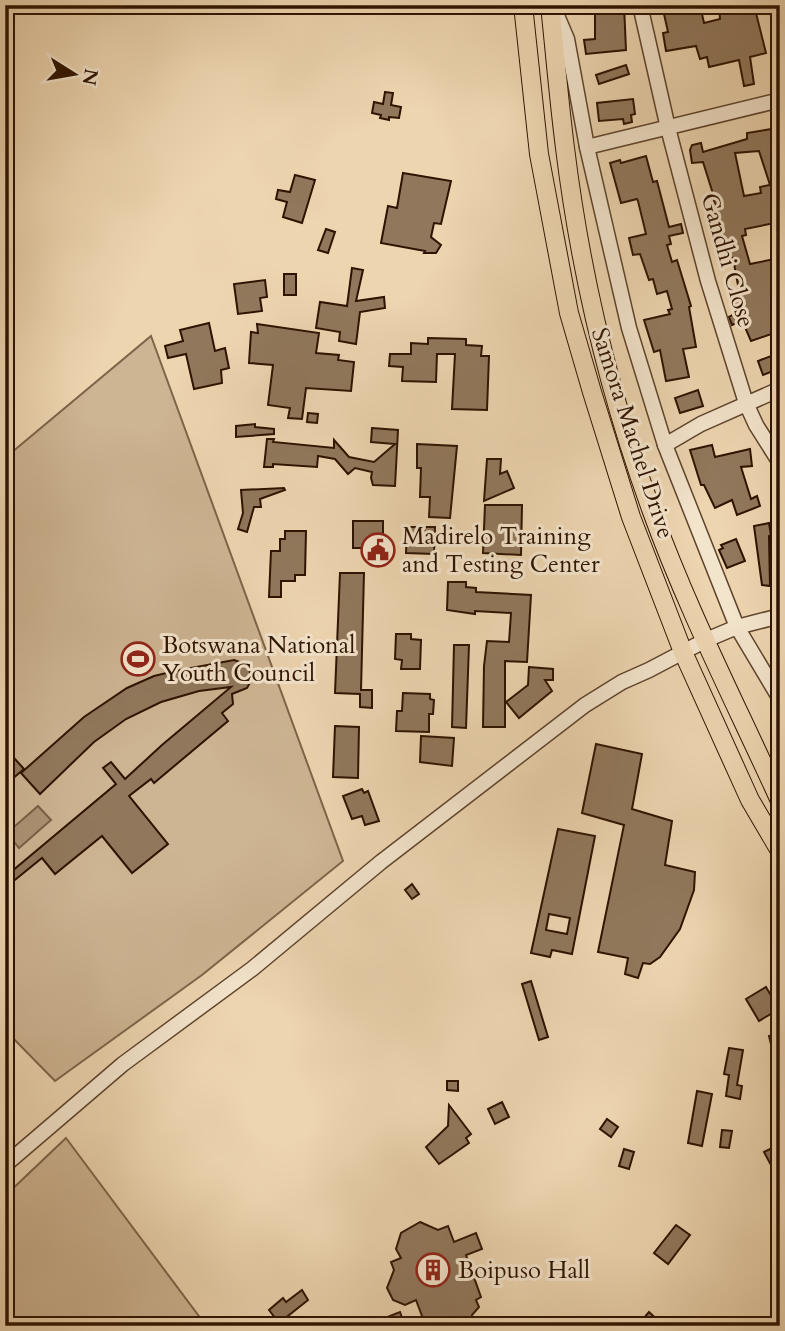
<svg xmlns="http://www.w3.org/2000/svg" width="785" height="1331" viewBox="0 0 785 1331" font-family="Cardo,serif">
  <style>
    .green { fill: #cdb492; stroke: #7e6449; stroke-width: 2 }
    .water { fill: #ac9374; stroke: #7a6046; stroke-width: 2 }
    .building { fill: #91785c; stroke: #2e1300; stroke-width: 2; fill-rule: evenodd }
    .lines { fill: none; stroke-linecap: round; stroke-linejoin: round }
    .minor-casing { stroke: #5e442c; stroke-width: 17 }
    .major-casing { stroke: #2e1300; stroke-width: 20 }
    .minor { stroke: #f3e4cc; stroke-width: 14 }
    .major { stroke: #edd5b0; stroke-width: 18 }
    .labels { text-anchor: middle; stroke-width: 6; stroke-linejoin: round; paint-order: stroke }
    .street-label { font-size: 24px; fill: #2e1300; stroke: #f3e4cc }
    .poi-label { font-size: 24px; fill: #2e1300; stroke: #f3e4cc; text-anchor: start }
  </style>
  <rect width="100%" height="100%" fill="#edd5b0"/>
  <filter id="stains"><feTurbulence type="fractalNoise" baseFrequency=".00286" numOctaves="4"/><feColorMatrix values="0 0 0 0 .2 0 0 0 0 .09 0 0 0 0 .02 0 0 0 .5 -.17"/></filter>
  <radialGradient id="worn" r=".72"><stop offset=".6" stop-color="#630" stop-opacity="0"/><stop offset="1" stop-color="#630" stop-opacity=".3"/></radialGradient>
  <g class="green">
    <polygon points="151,336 343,861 202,975 55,1081 5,1030 5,458"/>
    <polygon points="66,1138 204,1323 201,1326 5,1326 5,1196"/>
  </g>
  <polygon class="water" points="38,806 51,820 19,848 7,833"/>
  <g class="building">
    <polygon points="605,5 624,5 626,50 586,54 584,40 595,39 595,11 605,11"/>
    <polygon points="662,5 686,5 687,8 700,5 704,23 720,19 719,5 754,5 766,53 750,57 754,84 744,86 739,60 709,67 707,57 700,59 696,46 666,51 663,33 668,32"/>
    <polygon points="626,65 629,74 599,84 596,75"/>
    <polygon points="385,92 393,93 391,105 401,107 399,118 389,117 389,120 380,118 381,115 372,113 374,102 383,104"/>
    <polygon points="633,99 635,114 631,115 632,122 624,124 623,119 599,121 597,103"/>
    <path d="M778 128 780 222 745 229 746 235 742 236 750 264 780 258V275L774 277 780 297V331L751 341 742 320 732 325 729 317 736 313 734 298 740 296 733 258 728 260 723 239 715 241 713 229 722 227 713 197H714L703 162 692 163 690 150 692 145 701 143 703 152 747 139V133ZM759 151 770 185 760 187 761 193 744 196 735 153Z"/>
    <polygon points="646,156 653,182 657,181 669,227 681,224 683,233 669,236 671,244 667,245 672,262 677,260 691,306 689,307 696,347 683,349 689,377 666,381 660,350 654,352 644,320 670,314 668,310 672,309 667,291 657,294 653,279 649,280 640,254 633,255 629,238 646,234 638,201 637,199 621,203 610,163 620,160 621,163"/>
    <polygon points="403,173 451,181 441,224 434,223 431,237 441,245 436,253 424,253 425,251 381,243 388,206 397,208"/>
    <polygon points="295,175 315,180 302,223 283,217 287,202 276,199 278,190 290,192"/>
    <polygon points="326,229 335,232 328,253 318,250"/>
    <polygon points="352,268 363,270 356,301 384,297 385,308 360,312 356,344 339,341 340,332 316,328 320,302 347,306"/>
    <rect x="284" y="274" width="12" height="21"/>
    <polygon points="265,280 267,297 260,298 262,311 238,314 234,284"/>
    <polygon points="209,323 215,351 225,348 229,368 221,370 222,383 194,389 186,354 168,358 165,346 183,341 180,330"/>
    <polygon points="257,324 319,333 316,353 339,355 338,360 354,362 351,391 306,388 302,419 288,418 290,408 268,405 273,365 249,363 251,332 258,333"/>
    <polygon points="428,338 466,339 466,345 482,346 481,356 489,356 487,410 452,409 455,354 437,354 436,382 402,381 403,367 389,366 390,354 411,354 411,343 428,344"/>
    <polygon points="771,356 776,370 763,375 758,361"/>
    <polygon points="698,390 703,406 680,413 675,398"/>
    <polygon points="308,413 318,414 317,423 307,422"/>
    <polygon points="255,424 255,427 274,429 274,434 236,437 236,426"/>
    <polygon points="372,428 398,430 395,486 373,485 371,478 372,472 355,468 348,474 335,459 318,456 317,467 273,464 273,467 264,467 267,439 274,439 273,442 334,448 334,440 349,457 374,462 395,444 371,442"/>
    <polygon points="417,444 457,446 450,518 429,517 430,497 420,497 421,468 417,468"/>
    <polygon points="712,445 715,457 750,449 752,466 741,467 751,499 757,496 760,506 737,515 732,500 715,508 704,485 701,485 690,450"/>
    <polygon points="487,459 501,459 500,474 507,471 514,488 484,501"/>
    <polygon points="284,488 285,490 260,499 261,507 254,507 247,532 238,529 243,513 241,490"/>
    <polygon points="485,505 522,505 521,555 483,553"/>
    <rect x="353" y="521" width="30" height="27"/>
    <polygon points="769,523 771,535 769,536 770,586 762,585 754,526"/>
    <polygon points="407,527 435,527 434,554 406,553"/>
    <polygon points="285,531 306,531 305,575 295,575 295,581 281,581 281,597 269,597 271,551 280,551 280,539 285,539"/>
    <polygon points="563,532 566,541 555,544 553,536"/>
    <polygon points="736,539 745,561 727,568 719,550 723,548 721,545"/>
    <polygon points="340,573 364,573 361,690 372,690 372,708 360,707 360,694 335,693"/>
    <polygon points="448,582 466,582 466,587 476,588 476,592 531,595 527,662 505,661 505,727 483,727 484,666 487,641 509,642 511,613 475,611 475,614 447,610"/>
    <polygon points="396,634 411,634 411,639 421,640 420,669 401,669 402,660 395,659"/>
    <polygon points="454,645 469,645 466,728 452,727"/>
    <polygon points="234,660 248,665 252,679 247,688 232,694 233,704 222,713 228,721 154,783 151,779 129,796 168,844 132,873 102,836 55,874 42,858 5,888 5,877 116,784 103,768 111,762 125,779 162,745 231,687 199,691 161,702 126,719 94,742 40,794 21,773 84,717 127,688 154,676 175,671"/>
    <polygon points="529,667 553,669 553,680 545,680 552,691 519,718 506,702 528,685"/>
    <polygon points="403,693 430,694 430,699 434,700 433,714 429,714 429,732 396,731 397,711 402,711"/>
    <polygon points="335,726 359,727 358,778 333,777"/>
    <polygon points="421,736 454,738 452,766 420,762"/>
    <polygon points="596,744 642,754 632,809 672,821 665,865 695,872 694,890 680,929 660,957 650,964 643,963 638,978 625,974 628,958 598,952 624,825 582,813"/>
    <polygon points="5,748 24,769 5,785 5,774 9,771 5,767"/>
    <polygon points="362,789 364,793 368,791 379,821 365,825 362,816 352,819 343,796"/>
    <path d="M558 829 595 836 572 954 552 950 550 957 531 953ZM549 914 570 918 567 934 546 930Z"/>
    <polygon points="412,884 419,894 412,899 405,890"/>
    <polygon points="531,981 548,1037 539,1040 522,984"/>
    <polygon points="766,987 779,1009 759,1021 746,999"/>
    <polygon points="780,1033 780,1064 776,1065 769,1036"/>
    <polygon points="729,1048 743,1050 737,1085 742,1086 740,1099 726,1096 729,1075 724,1074"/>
    <polygon points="447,1081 458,1081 458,1091 447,1090"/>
    <polygon points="697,1091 712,1094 702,1146 688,1143"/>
    <polygon points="502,1102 509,1117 495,1124 488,1109"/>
    <polygon points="449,1105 471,1134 466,1138 469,1143 439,1164 426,1147 448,1126"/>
    <polygon points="607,1119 618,1127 611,1137 600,1129"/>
    <polygon points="722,1130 732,1131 729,1148 720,1147"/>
    <polygon points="780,1144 780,1182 764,1152"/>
    <polygon points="624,1149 634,1152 629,1169 619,1166"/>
    <polygon points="420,1222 438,1230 448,1226 454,1242 476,1233 482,1249 466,1255 481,1297 476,1300 479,1307 472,1315 470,1326 430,1326 425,1324 416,1300 405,1305 393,1300 387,1288 394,1270 391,1262 401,1258 396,1249 401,1233"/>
    <polygon points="676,1225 690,1235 668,1264 654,1253"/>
    <polygon points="302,1290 308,1300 279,1323 269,1310 283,1298 286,1302"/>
    <polygon points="400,1312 405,1326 367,1326 367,1325"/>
    <polygon points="649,1312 664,1326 637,1326"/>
  </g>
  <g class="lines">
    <defs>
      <g id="minor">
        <polyline points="640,5 668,128 708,281 746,403 756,425 780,463"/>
        <polyline points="776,5 780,21"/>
        <polyline points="553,6 567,39 587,147 629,328 665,445 737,627 780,699"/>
        <polyline points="587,147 780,100"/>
        <polyline points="665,445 701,424 780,389"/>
        <polyline points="5,1165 123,1064 252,969 381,862 585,705 622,682 649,670 706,640 737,627 780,616"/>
      </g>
      <g id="major">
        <polyline points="523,5 539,154 569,313 592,392 631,517 683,652 750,800 780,851"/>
        <path d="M550 5C555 53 559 101 565 148 580 270 609 393 651 509 687 609 736 704 780 801"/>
      </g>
    </defs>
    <use href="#minor" class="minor-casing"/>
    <use href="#major" class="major-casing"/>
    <use href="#minor" class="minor"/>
    <use href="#major" class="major"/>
  </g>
  <defs>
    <symbol id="civic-ring" viewBox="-11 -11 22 22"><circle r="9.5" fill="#f3e4cc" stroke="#8f2418" stroke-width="1.5"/><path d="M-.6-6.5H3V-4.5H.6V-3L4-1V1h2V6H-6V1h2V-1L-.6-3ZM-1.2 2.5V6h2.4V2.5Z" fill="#8f2418"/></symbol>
    <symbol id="stadium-ring" viewBox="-11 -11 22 22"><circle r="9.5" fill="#f3e4cc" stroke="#8f2418" stroke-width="1.5"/><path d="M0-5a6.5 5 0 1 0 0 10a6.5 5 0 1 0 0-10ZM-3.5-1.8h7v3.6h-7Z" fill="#8f2418"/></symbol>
    <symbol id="building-ring" viewBox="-11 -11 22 22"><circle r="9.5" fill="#f3e4cc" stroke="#8f2418" stroke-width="1.5"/><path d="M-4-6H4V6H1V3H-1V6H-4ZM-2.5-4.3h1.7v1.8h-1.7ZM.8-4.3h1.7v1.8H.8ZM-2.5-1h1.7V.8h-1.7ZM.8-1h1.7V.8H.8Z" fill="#8f2418"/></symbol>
  </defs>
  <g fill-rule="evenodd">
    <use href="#civic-ring" x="359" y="531" width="38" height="38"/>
    <use href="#stadium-ring" x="119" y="640" width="38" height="38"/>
    <use href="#building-ring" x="414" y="1251" width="38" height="38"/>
  </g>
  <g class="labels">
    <g class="street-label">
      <text transform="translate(728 260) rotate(74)" y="8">Gandhi Close</text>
      <text transform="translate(633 433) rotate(72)" y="8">Samora Machel Drive</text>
    </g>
    <g class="poi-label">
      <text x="402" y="544">Madirelo Training<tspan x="402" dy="28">and Testing Center</tspan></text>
      <text x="162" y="653">Botswana National<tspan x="162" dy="28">Youth Council</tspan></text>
      <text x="458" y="1278">Boipuso Hall</text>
    </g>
  </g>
  <rect width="785" height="1331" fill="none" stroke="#edd5b0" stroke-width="28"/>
  <rect x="7" y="7" width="771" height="1317" fill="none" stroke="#2e1300" stroke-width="3.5"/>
  <rect x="14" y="14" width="757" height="1303" fill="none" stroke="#2e1300" stroke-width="2"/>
  <g transform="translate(74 74) rotate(101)" stroke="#f3e4cc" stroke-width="5" paint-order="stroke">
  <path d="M0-5L12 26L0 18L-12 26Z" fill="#2e1300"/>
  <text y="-10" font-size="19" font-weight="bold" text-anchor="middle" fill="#2e1300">N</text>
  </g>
  <rect width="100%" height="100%" filter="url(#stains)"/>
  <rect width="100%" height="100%" fill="url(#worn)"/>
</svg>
